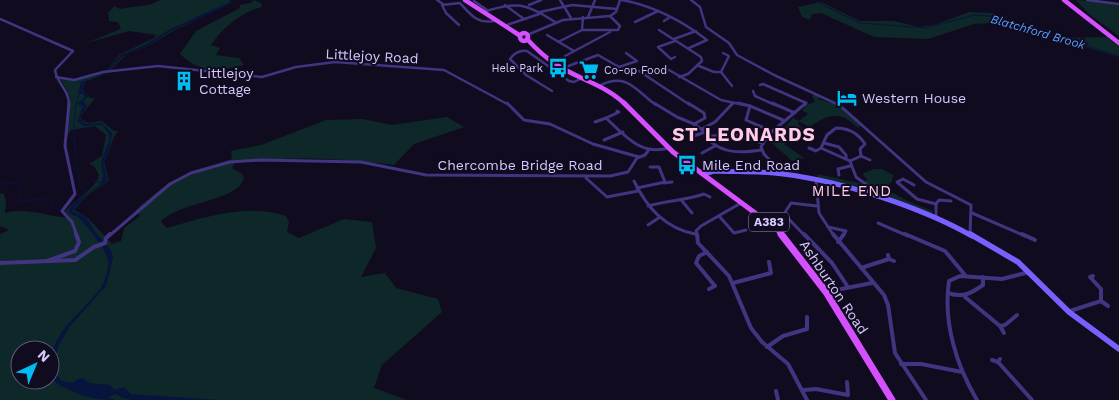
<svg xmlns="http://www.w3.org/2000/svg" width="1119" height="400" viewBox="0 0 1119 400" font-family="'Work Sans',sans-serif">
  <style>
    .green { fill: #0e2729; fill-rule: evenodd }
    .water { fill: #07143d }
    .lines { fill: none; stroke-linecap: round; stroke-linejoin: round }
    .stream { stroke: #07143d; stroke-width: 1 }
    .street-far2 { stroke: #413480; stroke-width: 2.5 }
    .street-far1 { stroke: #413480; stroke-width: 3 }
    .street { stroke: #413480; stroke-width: 4 }
    .secondary-far1 { stroke: #7860ff; stroke-width: 5 }
    .secondary { stroke: #7860ff; stroke-width: 5.5 }
    .primary-far2 { stroke: #d450ff; stroke-width: 4.5 }
    .primary-far1 { stroke: #d450ff; stroke-width: 5 }
    .primary { stroke: #d450ff; stroke-width: 7 }
    .labels { text-anchor: middle; stroke-width: 4; stroke-linejoin: round; paint-order: stroke }
    .far-poi-label { font-size: 11px; fill: #d6c9ff; stroke: #110b1f; text-anchor: end }
    .far-water-label { font-size: 12px; font-style: italic; fill: #579cff; stroke: #110b1f }
    .shield { fill: #110b1f; stroke: #9b90bc; stroke-width: 1 }
    .shield-label { font-size: 12px; font-weight: bold; fill: #d6c9ff }
    .street-label { font-size: 14px; fill: #d6c9ff; stroke: #110b1f }
    .poi-label { font-size: 14px; fill: #d6c9ff; stroke: #110b1f; text-anchor: start }
    .neighbourhood-label { font-size: 15px; letter-spacing: 1px; fill: #ffcbe6; stroke: #110b1f }
    .district-label { font-size: 19px; font-weight: bold; letter-spacing: 1px; fill: #ffcbe6; stroke: #110b1f }
  </style>
  <rect width="100%" height="100%" fill="#110b1f"/>
  <g class="green">
    <path d="M160 0H230V3L171 29 145 45 121 55 107 71 123 56 147 46 172 30 231 3 175 30 148 46 127 54 106 74 86 81 83 90 90 98H95L80 117 82 120 89 123 102 121 114 131H118C110 140 111 152 104 162L109 181 89 194 74 210 87 217 112 244 121 241 124 228 140 216 136 210C170 178 189 173 232 159L231 151 261 145 326 120 363 119 392 125 447 117 464 127 414 144 394 165C343 158 287 156 235 162L232 168 242 174 244 178C238 202 178 201 161 222L167 228C204 217 248 203 286 216L289 222 287 232 299 238 344 219 372 222 376 248 361 277 385 273 396 288 438 299 442 312 382 365 374 388 407 400H0V234L9 230 0 226V193L4 194 6 201 5 213C27 207 49 217 71 218L65 212C75 199 94 191 99 175L94 166 89 164 102 156 106 135 95 126 71 130 67 136 70 101 67 90 59 77 73 81 105 72 119 55 154 38 156 35 129 31 86 43 121 29 118 22 109 21 108 13 114 6 120 9C133 6 149 7 160 0ZM20 350H50V380H20Z"/>
    <path d="M254 0 261 3 262 7C243 11 222 28 211 45L220 48 216 55 239 58 244 65C216 71 201 74 180 54L196 31 240 8V5L250 3Z"/>
    <polygon points="1076,0 1119,4 1119,36 1089,14"/>
    <polygon points="821,2 860,21 894,21 919,27 934,25 969,12 993,13 1018,24 1063,38 1107,37 1119,46 1119,57 1062,40 1053,35 992,23 974,24 928,39 874,37 821,13 812,14 810,20 802,17 798,7"/>
    <path d="M815 94 821 96 818 99 838 105 861 125 858 128C838 109 829 115 809 127L799 121 798 124 804 130 784 144 804 158 792 161 772 143 793 118 799 121 808 114 802 110 808 104 815 102 812 96Z"/>
    <polygon points="874,169 882,169 893,175 892,181 885,189 912,203 933,211 932,213 869,189 818,178 817,174 863,184 867,179 863,175 864,173"/>
  </g>
  <path class="water" d="M234 0H236L223 8 172 30 147 46 122 56 104 75 86 80 82 91 87 93 88 97 83 101 87 106 79 118 86 124 102 123 112 133 108 156 103 162 108 181 89 193 72 211 86 217 96 233 111 250 113 258 106 286 70 326 59 345 54 359 58 376 61 381 74 383 76 380 82 378 90 383 110 385 114 390 124 387 131 394 218 400H135L125 399 116 394 108 398 116 400C93 400 82 396 61 386 54 382 50 376 50 368 50 332 81 314 100 289 105 281 109 269 108 260 107 251 87 226 80 219 77 215 71 216 68 211L78 198 77 201 101 184 103 176 101 161 109 142V134L102 125 84 126 77 121 83 106 77 104 85 97 83 94H78L81 82 101 75 120 56 145 45 171 29Z"/>
  <g class="lines">
    <g class="stream">
      <polyline points="813,0 860,23 926,28 974,15 990,16 1119,56"/>
      <polyline points="0,182 19,184 19,202 50,198 51,207 61,210"/>
      <polyline points="81,186 93,181 103,183"/>
      <path d="M77 200 86 190 80 187C76 154 69 126 79 94"/>
    </g>
    <g class="street-far2">
      <polyline points="437,0 443,4"/>
      <polyline points="560,0 571,18"/>
      <polyline points="691,0 700,7 706,27 729,43 737,55 774,75 839,105"/>
      <polyline points="1087,0 1119,4"/>
      <polyline points="474,1 487,10"/>
      <polyline points="505,5 524,19"/>
      <polyline points="529,5 541,0"/>
      <path d="M483 12C516 1 526 3 555 22"/>
      <polyline points="540,12 572,5 617,9"/>
      <polyline points="588,17 595,0"/>
      <path d="M0 19 73 51 55 70C57 84 69 89 69 105"/>
      <polyline points="664,21 670,17"/>
      <polyline points="635,22 658,11"/>
      <path d="M459 25 446 13 442 5 460 3C471 15 477 24 494 21"/>
      <polyline points="507,25 542,13"/>
      <polyline points="582,30 583,17"/>
      <polyline points="659,30 701,57 702,61 688,74 679,77"/>
      <path d="M527 35 563 20 610 16 616 12 620 0H622C654 6 681 20 707 40L689 48"/>
      <polyline points="547,35 574,51"/>
      <polyline points="674,39 696,31"/>
      <polyline points="675,41 658,47 671,59 675,57"/>
      <polyline points="558,42 582,30 618,30 620,26 610,16"/>
      <polyline points="565,56 610,32"/>
      <polyline points="699,66 714,72 721,72"/>
      <polyline points="563,68 598,55 619,67 637,61 626,53"/>
      <polyline points="639,71 690,105"/>
      <polyline points="721,72 729,56 723,53"/>
      <polyline points="721,72 732,86"/>
      <polyline points="649,75 669,70 721,100 744,105"/>
      <polyline points="56,77 74,80 103,72 158,66 262,77 296,67 335,62 444,70 509,105"/>
      <path d="M601 85C628 72 637 92 656 105"/>
      <polyline points="760,85 763,84 806,103 805,105"/>
      <path d="M552 91 526 75 510 59C514 53 519 50 527 51L569 81 574 82 582 78"/>
      <polyline points="753,91 755,96 775,105"/>
      <polyline points="731,105 733,103"/>
    </g>
    <g class="street-far1">
      <polyline points="69,103 65,146 75,194 62,211 72,222 77,236"/>
      <polyline points="507,103 524,120 550,124 593,144 639,157"/>
      <polyline points="654,103 677,117 694,124"/>
      <polyline points="688,103 704,113 705,118 694,124"/>
      <polyline points="738,103 750,106 783,120"/>
      <polyline points="772,103 795,113"/>
      <polyline points="837,103 926,182 971,205 970,234"/>
      <polyline points="750,106 746,120 773,132"/>
      <polyline points="606,118 619,112 617,111"/>
      <path d="M595 122 606 118C625 136 641 156 669 148"/>
      <path d="M694 124 711 136 709 140C723 154 742 153 761 150"/>
      <path d="M836 128C849 128 858 133 865 144L860 149 861 156 850 161 821 148 827 135Z"/>
      <polyline points="702,129 715,122 733,103"/>
      <polyline points="711,136 735,135 762,143"/>
      <polyline points="691,137 705,132"/>
      <polyline points="604,140 623,132"/>
      <polyline points="824,143 839,147 846,155 846,159"/>
      <polyline points="809,148 816,151 821,148"/>
      <polyline points="702,153 715,146"/>
      <polyline points="861,156 870,160"/>
      <polyline points="850,161 856,177 867,185 866,192"/>
      <polyline points="782,173 764,154 761,147 769,134 806,103"/>
      <polyline points="839,175 838,169 850,166"/>
      <polyline points="586,178 607,197 638,191"/>
      <polyline points="816,180 819,213 834,236"/>
      <path d="M634 181C647 208 665 228 695 234"/>
      <polyline points="664,183 672,182"/>
      <polyline points="914,185 903,179 897,182 917,199 936,204 936,217"/>
      <polyline points="637,188 665,182 659,167 650,167"/>
      <polyline points="682,201 692,213"/>
      <polyline points="936,204 939,200 951,201"/>
      <path d="M648 206C668 200 684 201 704 194L710 197"/>
      <polyline points="972,213 1025,236"/>
      <polyline points="719,216 734,233 746,230"/>
      <polyline points="768,222 785,215"/>
      <polyline points="878,223 908,236"/>
      <polyline points="648,225 660,217"/>
      <polyline points="828,227 846,231 843,236"/>
      <polyline points="109,236 170,184 191,173 230,162 261,160 361,162 426,175 610,176 628,172 637,158 645,155 648,151"/>
      <polyline points="697,236 696,231 701,226 741,203"/>
      <polyline points="805,236 784,214 791,203 817,206"/>
    </g>
    <g class="street">
      <polyline points="697,234 698,243 729,276 751,328 762,342 788,364 807,400"/>
      <polyline points="804,234 832,263 848,287"/>
      <polyline points="833,234 884,295 888,305 895,353 926,400"/>
      <polyline points="905,234 945,251 965,275"/>
      <polyline points="1022,234 1035,240"/>
      <polyline points="838,242 844,234"/>
      <polyline points="707,252 699,256 696,263 715,286 709,289"/>
      <polyline points="888,255 889,259 894,261"/>
      <polyline points="47,261 75,251 79,242 76,234"/>
      <polyline points="0,263 75,260 94,247 105,243 106,238 110,234"/>
      <polyline points="861,268 889,259"/>
      <polyline points="733,283 771,273 769,262"/>
      <polyline points="826,292 872,283"/>
      <path d="M948 293C963 298 970 294 983 285V277"/>
      <polyline points="965,297 1000,326 1005,325 1017,315"/>
      <polyline points="1101,301 1108,306"/>
      <polyline points="1070,311 1101,301 1101,289 1090,277 1093,276"/>
      <polyline points="1000,326 1004,333"/>
      <polyline points="767,347 783,336 807,329 807,317"/>
      <polyline points="992,360 998,362 1000,359"/>
      <polyline points="998,362 1032,400"/>
      <polyline points="901,364 921,364 962,372"/>
      <polyline points="804,390 816,389 848,395 847,382"/>
      <polyline points="776,391 778,400"/>
      <path d="M977 400C956 365 943 322 949 281L960 276 1002 279 1029 272"/>
    </g>
    <path class="secondary-far1" d="M704 174 714 171C737 172 760 171 783 174 841 181 921 207 972 236"/>
    <polyline class="secondary" points="970,234 1018,262 1069,312 1119,349"/>
    <g class="primary-far2">
      <polyline points="465,0 519,35"/>
      <polyline points="1064,0 1119,43"/>
      <circle cx="524" cy="37" r="4"/>
      <path d="M527 39C536 49 546 58 557 65 580 80 606 85 626 105"/>
    </g>
    <polyline class="primary-far1" points="624,103 673,152 778,230 782,236"/>
    <polyline class="primary" points="781,234 826,292 892,400"/>
  </g>
  <defs>
    <symbol id="bus-bare" viewBox="-9 -9 18 18"><path d="M-5-6H5V4H4V6H2V4H-2V6H-4V4H-5ZM-3.5-4V0h7V-4ZM-3.5 1.2v1.5H-2V1.2ZM2 1.2v1.5H3.5V1.2Z" fill="#00bdf4" stroke="#110b1f" stroke-width="2.5" paint-order="stroke"/></symbol>
    <symbol id="supermarket-bare" viewBox="-9 -9 18 18"><path d="M-6-5.5h2.5l.6 2H6L4.5 2H-2.5L-4.4-4H-6ZM-1.5 3.2a1.3 1.3 0 1 0 .1 0ZM3 3.2a1.3 1.3 0 1 0 .1 0Z" fill="#00bdf4" stroke="#110b1f" stroke-width="2.5" paint-order="stroke"/></symbol>
    <symbol id="building-bare" viewBox="-9 -9 18 18"><path d="M-4-6H4V6H1V3H-1V6H-4ZM-2.5-4.3h1.7v1.8h-1.7ZM.8-4.3h1.7v1.8H.8ZM-2.5-1h1.7V.8h-1.7ZM.8-1h1.7V.8H.8Z" fill="#00bdf4" stroke="#110b1f" stroke-width="2.5" paint-order="stroke"/></symbol>
    <symbol id="hotel-bare" viewBox="-9 -9 18 18"><path d="M-6-4.5h1.5V1H6V5H4.5V3h-9V5H-6ZM-4 0a1.8 1.8 0 1 1 3.6 0ZM.5 0V-2.5h3Q6-2.5 6 0Z" fill="#00bdf4" stroke="#110b1f" stroke-width="2.5" paint-order="stroke"/></symbol>
  </defs>
  <g fill-rule="evenodd">
    <use href="#bus-bare" x="544" y="54" width="28" height="28"/>
    <use href="#supermarket-bare" x="575" y="56" width="28" height="28"/>
    <use href="#building-bare" x="170" y="67" width="28" height="28"/>
    <use href="#hotel-bare" x="833" y="84" width="28" height="28"/>
    <use href="#bus-bare" x="673" y="151" width="28" height="28"/>
  </g>
  <g class="labels">
    <g class="far-poi-label">
      <text x="543" y="72">Hele Park</text>
      <text x="604" y="74" text-anchor="start">Co-op Food</text>
    </g>
    <g class="far-water-label">
      <text transform="translate(1038 32) rotate(16)" y="4">Blatchford Brook</text>
    </g>
    <rect class="shield" x="749" y="212.5" width="40" height="19" rx="4"/>
    <g class="shield-label">
      <text x="769" y="226">A383</text>
    </g>
    <g class="street-label">
      <text transform="translate(372 56) rotate(3)" y="5">Littlejoy Road</text>
      <text x="520" y="170">Chercombe Bridge Road</text>
      <text transform="translate(834 287) rotate(56)" y="5">Ashburton Road</text>
    </g>
    <g class="poi-label">
      <text x="199" y="78">Littlejoy<tspan x="199" dy="16">Cottage</tspan></text>
      <text x="862" y="103">Western House</text>
      <text x="702" y="170">Mile End Road</text>
    </g>
    <g class="neighbourhood-label">
      <text x="852" y="196">MILE END</text>
    </g>
    <g class="district-label">
      <text x="744" y="141">ST LEONARDS</text>
    </g>
  </g>
  <g transform="translate(35 365) rotate(44)"><circle r="24" fill="#110b1f" stroke="#605779"/>
  <path d="M0-4L9 19L0 12L-9 19Z" fill="#00bdf4"/>
  <text y="-8" font-size="14" font-weight="bold" text-anchor="middle" fill="#d6c9ff">N</text>
  </g>
</svg>
